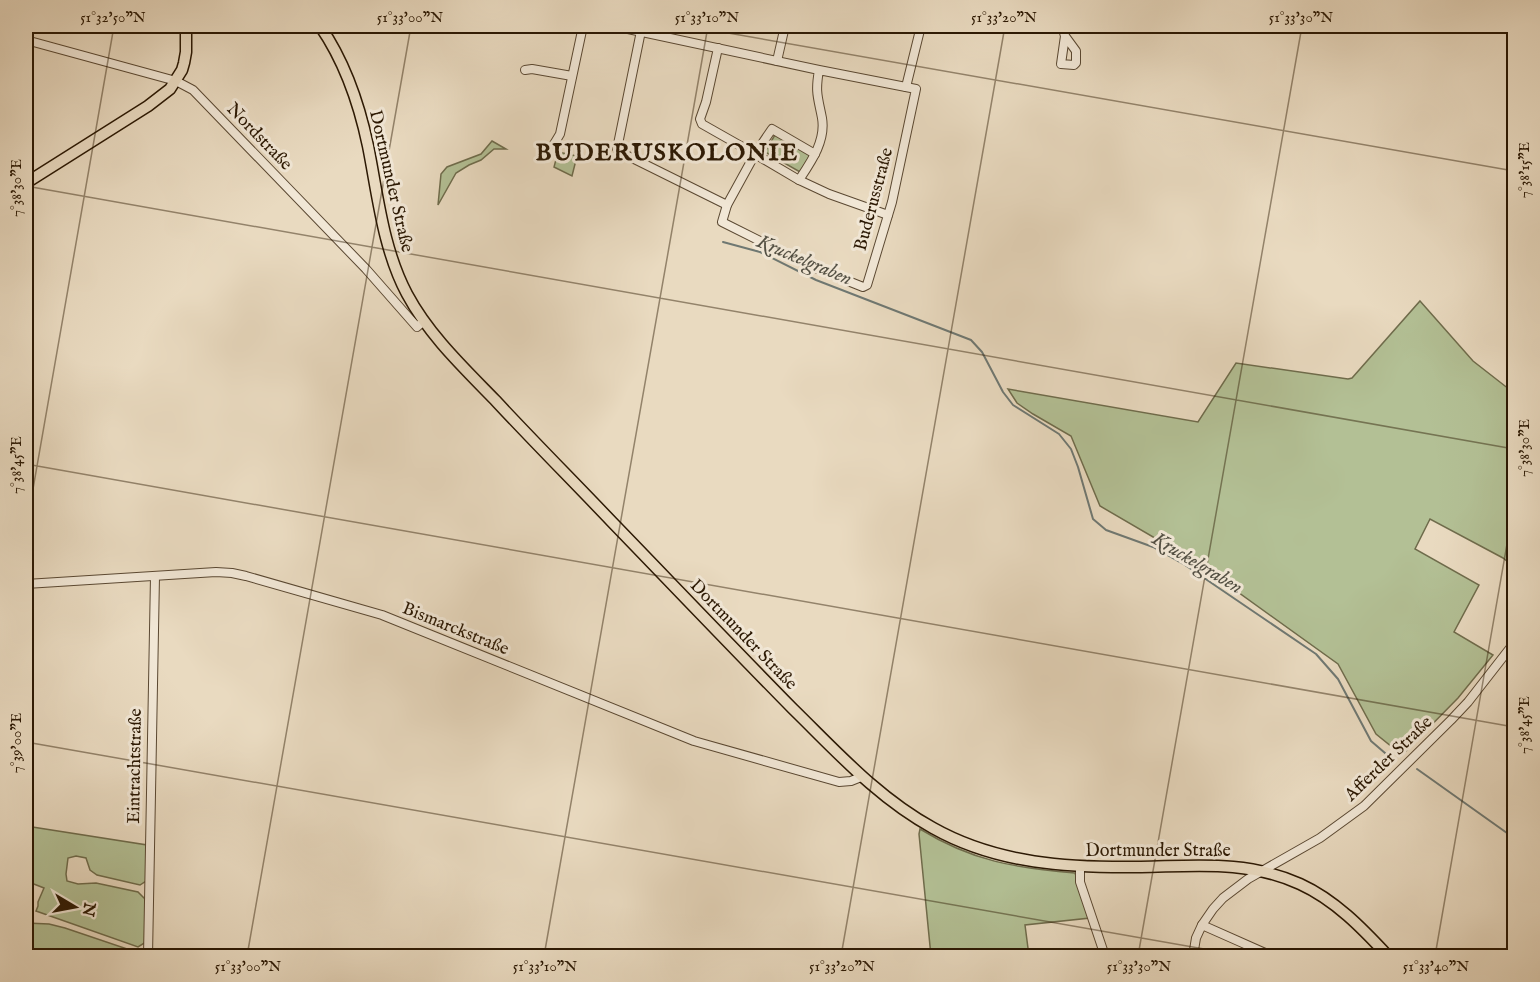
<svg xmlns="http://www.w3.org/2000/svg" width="1540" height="982" viewBox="0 0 1540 982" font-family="'IM FELL English',serif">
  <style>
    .green { fill: #b3c095; stroke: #6f6c4c; stroke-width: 1.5 }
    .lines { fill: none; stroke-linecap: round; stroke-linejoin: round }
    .stream { stroke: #6f7872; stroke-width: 2 }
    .minor-casing { stroke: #5a4832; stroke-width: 10 }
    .major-casing { stroke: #2b1803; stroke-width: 13 }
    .minor { stroke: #f1e7d6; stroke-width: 8 }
    .major { stroke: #e9dac0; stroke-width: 10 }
    .ticks { fill: none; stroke: #2b1803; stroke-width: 1.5; stroke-opacity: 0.45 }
    .labels { text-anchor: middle; stroke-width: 6; stroke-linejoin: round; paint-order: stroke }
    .street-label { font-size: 18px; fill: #2b1803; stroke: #f1e7d6 }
    .water-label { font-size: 20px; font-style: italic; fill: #535044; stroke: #f1e7d6 }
    .district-label { font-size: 24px; font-weight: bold; letter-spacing: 1.5px; fill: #2b1803; stroke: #f1e7d6 }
    .neatline { fill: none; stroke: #2b1803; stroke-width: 2 }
    .ticks-label { font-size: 15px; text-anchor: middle; fill: #2b1803 }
  </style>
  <rect width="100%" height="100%" fill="#e9dac0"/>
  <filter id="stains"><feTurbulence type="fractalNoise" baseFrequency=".00333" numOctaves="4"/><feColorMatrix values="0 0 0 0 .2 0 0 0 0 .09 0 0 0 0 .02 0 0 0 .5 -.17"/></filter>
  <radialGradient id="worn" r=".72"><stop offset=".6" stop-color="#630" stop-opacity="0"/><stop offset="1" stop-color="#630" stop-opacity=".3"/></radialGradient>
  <g class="green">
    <polygon points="776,133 811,154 800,172 765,152"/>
    <polygon points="492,141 506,149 494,149 481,160 469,165 456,173 438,205 441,174 447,167 481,154"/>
    <polygon points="558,152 577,156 572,176 554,167"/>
    <polygon points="1420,301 1473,361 1514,393 1514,567 1503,558 1430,519 1415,549 1479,585 1454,632 1493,655 1458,698 1402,755 1376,734 1338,664 1196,562 1100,506 1071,436 1033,414 1017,403 1008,389 1198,422 1236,363 1348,379 1352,378"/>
    <polygon points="26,826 147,845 146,881 140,885 97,875 90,870 86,858 76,856 68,858 66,874 67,881 78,884 96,883 138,892 145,899 146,942 138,947 36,911 38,906 38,902 44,888 26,881"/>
    <path d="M920 829C972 861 1015 868 1075 873L1090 918 1025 925 1029 956H931L919 834Z"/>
    <polygon points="26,923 49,924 65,928 145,955 145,956 26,956"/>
  </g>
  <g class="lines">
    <g class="stream">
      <polyline points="723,242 760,252 816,280 971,340 982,352 1003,392 1013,405 1059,434 1071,449 1078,467 1093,519 1106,530 1153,547 1185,565 1316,654 1338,679 1371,741 1392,759"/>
      <polyline points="1417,769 1514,838"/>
      <polyline points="26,954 29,956"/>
      <path d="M37 956C46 953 53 953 62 956"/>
    </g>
    <defs>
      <g id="minor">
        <path d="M614 26 819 70 916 89 892 202 867 285 863 287 808 265 722 222 727 205 755 154 799 180C811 162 826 141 822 118 818 97 815 93 819 70"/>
        <polyline points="1062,26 1065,36 1076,51 1076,63 1074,65 1061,64 1065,36"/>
        <polyline points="641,31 617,149 620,152 727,205"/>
        <polyline points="26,40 176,81 193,90 366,269 417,327 424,321"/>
        <polyline points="718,48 706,102 700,119 702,124 755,154 772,129 815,154"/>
        <polyline points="777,61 785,26"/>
        <polyline points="525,70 532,69 572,76"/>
        <polyline points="906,87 921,26"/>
        <polyline points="554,144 560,134 583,26"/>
        <polyline points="799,180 829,194 888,215"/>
        <polyline points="26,584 216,572 232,573 246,576 382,615 694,741 839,782 851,781 861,777"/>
        <polyline points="1080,867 1080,882 1105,956"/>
        <polyline points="1202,925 1272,956"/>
        <polyline points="148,956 155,576"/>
        <polyline points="1193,956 1196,938 1202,925 1213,909 1223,898 1248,879 1320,838 1364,806 1451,720 1468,702 1514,643"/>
      </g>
      <g id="major">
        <path d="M320 26C345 62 359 103 368 146 378 196 383 249 407 294 429 335 463 367 495 400 533 441 573 481 612 522 672 584 732 647 793 709 837 752 878 798 933 828 997 864 1069 868 1141 867 1197 866 1247 860 1300 884 1335 900 1362 928 1388 956"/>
        <polyline points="26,183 148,106 170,89 182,70 184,63 186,52 186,26"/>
      </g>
    </defs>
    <use href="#minor" class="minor-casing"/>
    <use href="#major" class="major-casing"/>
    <use href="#minor" class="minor"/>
    <use href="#major" class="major"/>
  </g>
  <path class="ticks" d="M688 26 1514 171M26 186 1514 449M26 464 1514 727M26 529 114 26M26 742 1244 956M247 956 411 26M544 956 708 26M841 956 1005 26M1138 956 1302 26M1435 956 1514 504"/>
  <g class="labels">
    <g class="street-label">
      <text transform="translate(260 136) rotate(46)" y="6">Nordstraße</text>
      <text transform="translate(392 181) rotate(77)" y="6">Dortmunder Straße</text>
      <text transform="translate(873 199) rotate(-75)" y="6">Buderusstraße</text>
      <text transform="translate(456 628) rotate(22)" y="6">Bismarckstraße</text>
      <text transform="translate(744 634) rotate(46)" y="6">Dortmunder Straße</text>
      <text transform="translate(1388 758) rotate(-44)" y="6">Afferder Straße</text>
      <text transform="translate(134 766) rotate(-89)" y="6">Eintrachtstraße</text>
      <text x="1158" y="856">Dortmunder Straße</text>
    </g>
    <g class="water-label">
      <text transform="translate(805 259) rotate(23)" y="7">Kruckelgraben</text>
      <text transform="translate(1198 562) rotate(31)" y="7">Kruckelgraben</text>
    </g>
    <g class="district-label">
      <text x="667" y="160">BUDERUSKOLONIE</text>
    </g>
  </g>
  <rect width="1540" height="982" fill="none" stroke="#e9dac0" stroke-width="66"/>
  <g transform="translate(75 907) rotate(100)" stroke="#f1e7d6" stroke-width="4.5" paint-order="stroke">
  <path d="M0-4.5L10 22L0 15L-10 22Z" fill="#2b1803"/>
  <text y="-9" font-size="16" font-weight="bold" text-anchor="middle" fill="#2b1803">N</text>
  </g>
  <rect x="33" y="33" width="1474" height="916" class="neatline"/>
  <g class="ticks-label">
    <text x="113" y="22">51°32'50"N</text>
    <text x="410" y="22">51°33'00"N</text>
    <text x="707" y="22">51°33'10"N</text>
    <text x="1004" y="22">51°33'20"N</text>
    <text x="1301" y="22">51°33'30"N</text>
    <text transform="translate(1524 170) rotate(-90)" y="5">7°38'15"E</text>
    <text transform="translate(16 188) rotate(-90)" y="5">7°38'30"E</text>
    <text transform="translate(1524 448) rotate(-90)" y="5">7°38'30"E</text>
    <text transform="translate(16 465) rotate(-90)" y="5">7°38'45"E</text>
    <text transform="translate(1524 725) rotate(-90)" y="5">7°38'45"E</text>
    <text transform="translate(16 743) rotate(-90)" y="5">7°39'00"E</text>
    <text x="248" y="971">51°33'00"N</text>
    <text x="545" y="971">51°33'10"N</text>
    <text x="842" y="971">51°33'20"N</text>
    <text x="1139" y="971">51°33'30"N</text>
    <text x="1436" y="971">51°33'40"N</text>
  </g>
  <rect width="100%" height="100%" filter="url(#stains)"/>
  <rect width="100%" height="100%" fill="url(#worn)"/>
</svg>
